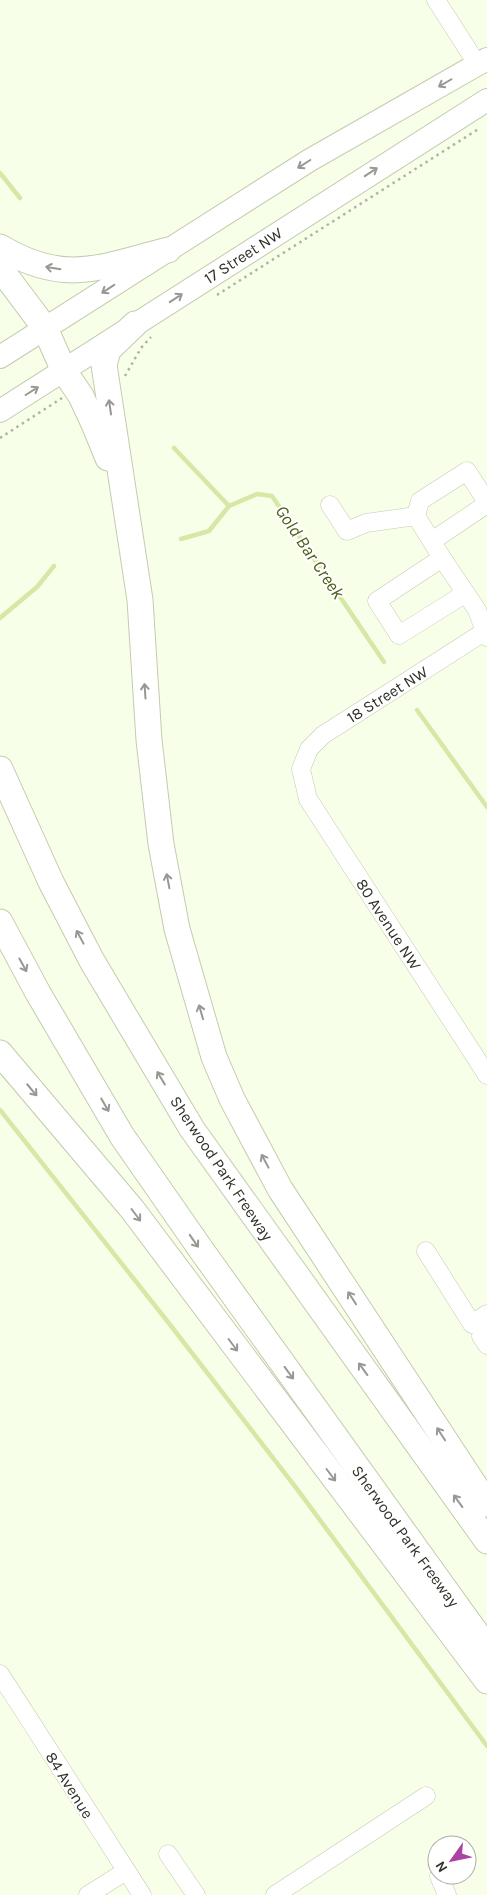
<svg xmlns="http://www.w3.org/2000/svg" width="487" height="1895" viewBox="0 0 487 1895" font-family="Karla,sans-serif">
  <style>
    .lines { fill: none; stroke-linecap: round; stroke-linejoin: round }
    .stream { stroke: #d6e8a5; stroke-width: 4.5 }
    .minor-casing { stroke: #c3cbaf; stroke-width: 19 }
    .major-casing { stroke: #c3cbaf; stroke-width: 24 }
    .highway-casing { stroke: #c3cbaf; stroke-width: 27 }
    .path { stroke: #afb5a3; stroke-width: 2.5; stroke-dasharray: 2.5 4; stroke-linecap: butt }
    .minor { stroke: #fff; stroke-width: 18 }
    .major { stroke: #fff; stroke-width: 22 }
    .highway { stroke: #fff; stroke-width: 25 }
    .oneway { stroke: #969893 }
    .labels { text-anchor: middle; stroke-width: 4; stroke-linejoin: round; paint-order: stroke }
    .street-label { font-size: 16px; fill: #2e3227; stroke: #fff }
    .water-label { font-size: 18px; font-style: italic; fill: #505f18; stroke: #fff }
  </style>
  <rect width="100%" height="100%" fill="#f8ffe8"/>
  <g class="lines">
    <g class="stream">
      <polyline points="0,173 20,198"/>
      <polyline points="174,448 229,506 257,494 272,496 384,662"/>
      <polyline points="181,539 209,531 229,506"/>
      <polyline points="0,618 37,587 54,566"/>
      <polyline points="417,710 487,807"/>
      <polyline points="0,1110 168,1322 297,1489 487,1746"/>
    </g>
    <defs>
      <g id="minor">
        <polyline points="436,0 477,64"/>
        <polyline points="330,505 347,531 366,523 416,516"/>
        <polyline points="432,541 487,504"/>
        <polyline points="442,558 416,516 420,501 467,471 487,502"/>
        <polyline points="466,593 399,635 377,601 442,558 477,610 487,637"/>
        <polyline points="487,630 323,735 309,749 301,769 308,799 487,1075"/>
        <polyline points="426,1251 472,1324 487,1314"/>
        <polyline points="487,1333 481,1336 487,1345"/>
        <polyline points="0,1674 142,1895"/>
        <polyline points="168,1854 196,1895"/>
        <polyline points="439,1876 447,1895"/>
        <polyline points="88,1895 126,1871"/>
        <polyline points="275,1895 426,1796"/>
      </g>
      <g id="major">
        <polyline points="0,357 310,160 487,59"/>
        <polyline points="0,411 487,100"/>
      </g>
      <g id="highway">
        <path d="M0 247C65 286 101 267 168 250"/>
        <polyline points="0,268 45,328 64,371 81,396 94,424 108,458"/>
        <polyline points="135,324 108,350 104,365 140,600 149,740 161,844 177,929 214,1057 232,1099 280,1189 487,1504"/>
        <polyline points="0,769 51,882 92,961 192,1129 487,1541"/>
        <polyline points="0,922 38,993 122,1136 202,1251 487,1648"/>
        <polyline points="0,1053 132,1209 487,1681"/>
      </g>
    </defs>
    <use href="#minor" class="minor-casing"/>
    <use href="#major" class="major-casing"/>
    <use href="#highway" class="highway-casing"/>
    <g class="path">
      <polyline points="217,295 480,128"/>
      <polyline points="125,376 141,348 151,337"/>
      <polyline points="0,438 62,398"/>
    </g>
    <use href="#minor" class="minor"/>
    <use href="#major" class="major"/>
    <use href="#highway" class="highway"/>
  </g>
  <defs><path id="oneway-shaft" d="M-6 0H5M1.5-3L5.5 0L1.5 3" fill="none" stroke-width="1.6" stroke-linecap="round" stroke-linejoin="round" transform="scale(1.25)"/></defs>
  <g class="oneway">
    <use href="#oneway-shaft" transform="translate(445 83) rotate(150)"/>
    <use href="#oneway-shaft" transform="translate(304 164) rotate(148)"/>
    <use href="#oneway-shaft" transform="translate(371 172) rotate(-33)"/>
    <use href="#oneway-shaft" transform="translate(53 268) rotate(-171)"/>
    <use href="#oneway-shaft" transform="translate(108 289) rotate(147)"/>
    <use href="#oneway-shaft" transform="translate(176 298) rotate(-33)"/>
    <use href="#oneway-shaft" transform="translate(32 391) rotate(-32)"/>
    <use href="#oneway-shaft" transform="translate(110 407) rotate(-98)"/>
    <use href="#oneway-shaft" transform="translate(145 691) rotate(-94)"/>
    <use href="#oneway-shaft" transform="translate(168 881) rotate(-101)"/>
    <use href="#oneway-shaft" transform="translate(80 937) rotate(-118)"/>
    <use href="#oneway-shaft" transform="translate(23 965) rotate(61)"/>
    <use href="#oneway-shaft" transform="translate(201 1012) rotate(-106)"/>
    <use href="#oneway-shaft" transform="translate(161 1078) rotate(-121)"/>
    <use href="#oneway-shaft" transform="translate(32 1090) rotate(50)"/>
    <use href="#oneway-shaft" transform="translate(105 1105) rotate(60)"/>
    <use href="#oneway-shaft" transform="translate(265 1161) rotate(-118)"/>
    <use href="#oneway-shaft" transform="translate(136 1215) rotate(53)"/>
    <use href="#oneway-shaft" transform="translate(194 1241) rotate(55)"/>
    <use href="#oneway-shaft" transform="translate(352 1298) rotate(-123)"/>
    <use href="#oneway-shaft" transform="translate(233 1345) rotate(53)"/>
    <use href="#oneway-shaft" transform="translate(363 1369) rotate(-126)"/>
    <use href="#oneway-shaft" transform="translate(289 1373) rotate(54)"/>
    <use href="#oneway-shaft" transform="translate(441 1434) rotate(-123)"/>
    <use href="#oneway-shaft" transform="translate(331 1475) rotate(53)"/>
    <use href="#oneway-shaft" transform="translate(458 1501) rotate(-126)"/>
  </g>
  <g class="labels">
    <g class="street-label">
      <text transform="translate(243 255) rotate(-33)" y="6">17 Street NW</text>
      <text transform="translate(387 694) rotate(-32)" y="6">18 Street NW</text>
      <text transform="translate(389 924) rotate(57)" y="6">80 Avenue NW</text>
      <text transform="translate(222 1168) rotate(56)" y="6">Sherwood Park Freeway</text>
      <text transform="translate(406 1536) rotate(54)" y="6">Sherwood Park Freeway</text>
      <text transform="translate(70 1785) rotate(58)" y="6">84 Avenue</text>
    </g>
    <g class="water-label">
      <text transform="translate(310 552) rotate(56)" y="6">Gold Bar Creek</text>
    </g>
  </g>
  <g transform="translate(452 1860) rotate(237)"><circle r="24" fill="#ffffff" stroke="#abada9"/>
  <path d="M0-4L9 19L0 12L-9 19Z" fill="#ab42a4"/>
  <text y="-8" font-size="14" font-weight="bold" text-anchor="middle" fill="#2e3227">N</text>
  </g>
</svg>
